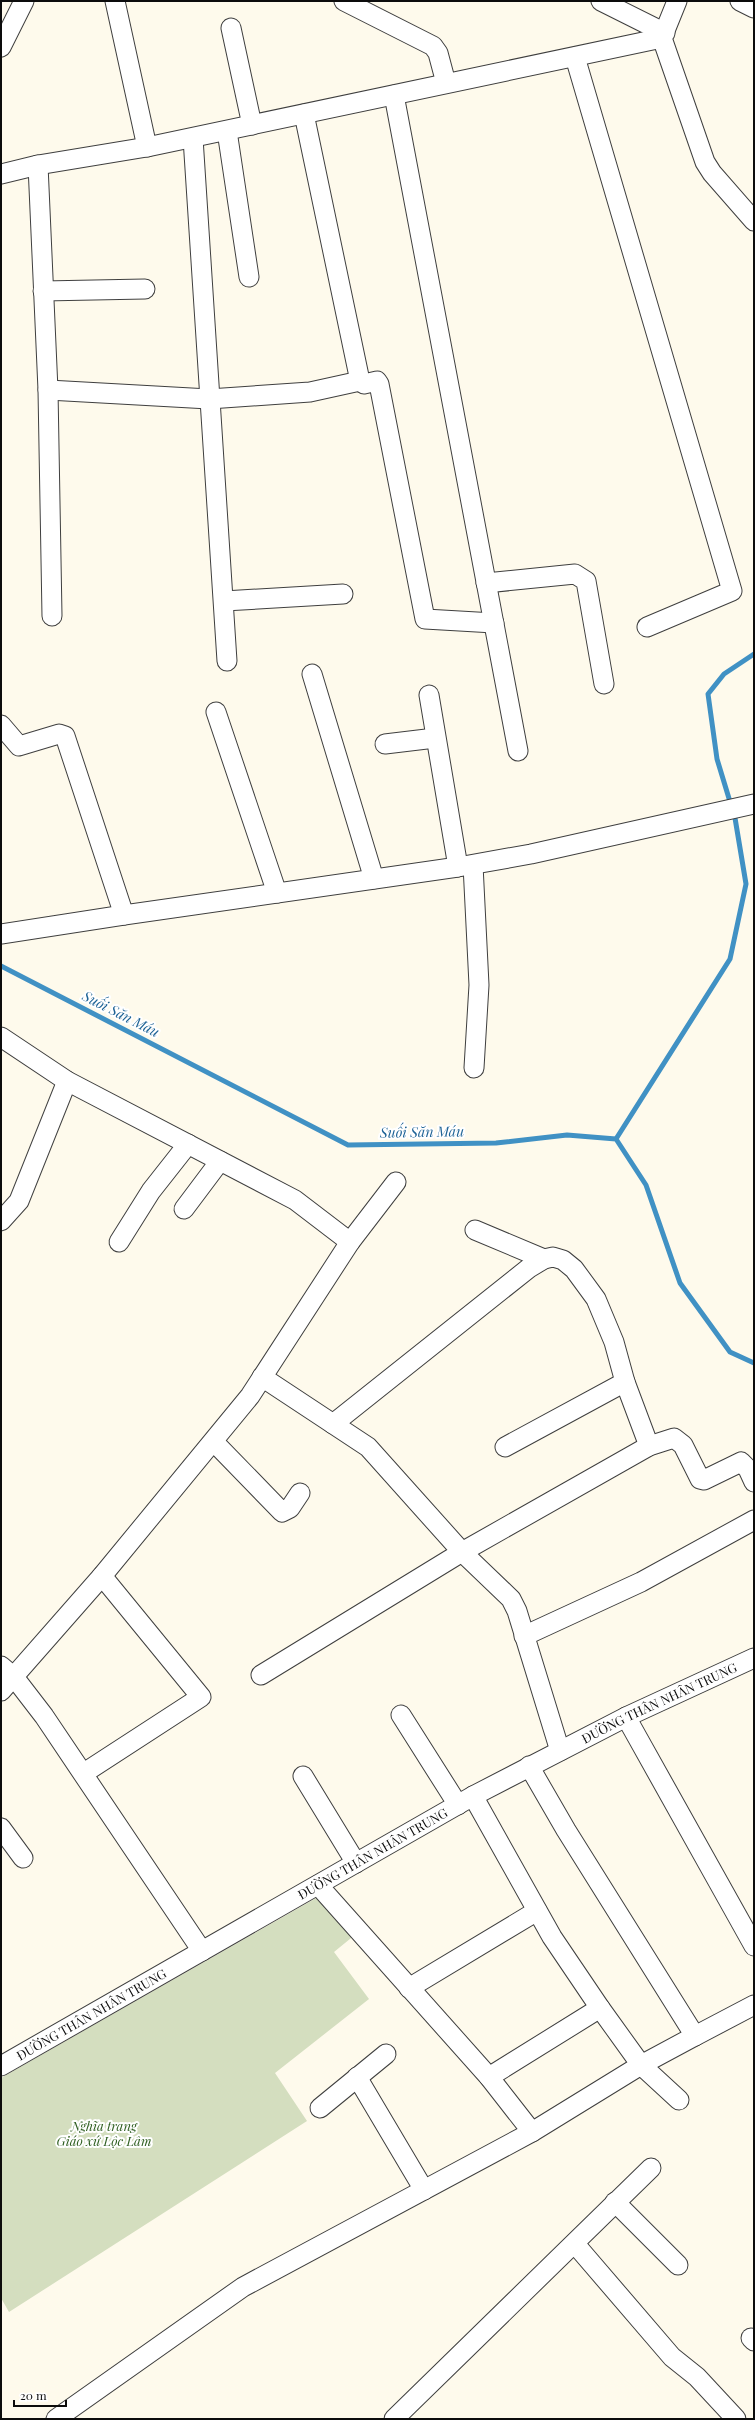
<svg xmlns="http://www.w3.org/2000/svg" width="755" height="2420" viewBox="0 0 755 2420" font-family="'Playfair Display',serif">
  <style>
    .cemetery { fill: #d4debf }
    .lines { fill: none; stroke-linecap: round; stroke-linejoin: round }
    .stream { stroke: #4091c4; stroke-width: 5 }
    .minor-casing { stroke: #3f3f3f; stroke-width: 21 }
    .minor { stroke: #fff; stroke-width: 19 }
    .labels { text-anchor: middle; stroke-width: 4; stroke-linejoin: round; paint-order: stroke }
    .street-label { font-size: 13px; fill: #0c0c0c; stroke: #fff }
    .park-label { font-size: 13px; font-style: italic; fill: #2f5f21; stroke: #fff }
    .water-label { font-size: 14px; font-style: italic; fill: #1e6396; stroke: #fff }
  </style>
  <rect width="100%" height="100%" fill="#fefaec"/>
  <polygon class="cemetery" points="318,1897 356,1934 334,1952 369,1999 275,2073 307,2121 9,2312 1,2298 1,2078"/>
  <g class="lines">
    <g class="stream">
      <polyline points="731,805 717,759 708,694 724,674 754,654"/>
      <polyline points="1,966 348,1145 496,1143 567,1135 616,1139 646,1185 680,1283 730,1352 754,1363"/>
      <polyline points="616,1139 730,959 746,884 734,812"/>
    </g>
    <defs>
      <g id="minor">
        <polyline points="115,1 147,147"/>
        <polyline points="344,1 433,46 438,53 446,83"/>
        <polyline points="601,1 665,33"/>
        <polyline points="677,1 662,38 705,162 712,173 754,221"/>
        <polyline points="740,1 754,8"/>
        <polyline points="231,28 252,125"/>
        <polyline points="1,47 24,1"/>
        <polyline points="575,57 732,591 647,627"/>
        <polyline points="394,95 518,751"/>
        <polyline points="304,114 360,381 364,384 377,381 379,384 425,619 494,623"/>
        <polyline points="227,131 249,277"/>
        <polyline points="193,138 227,661"/>
        <polyline points="38,165 48,390 52,616"/>
        <polyline points="1,174 38,165 147,147 662,38"/>
        <polyline points="43,291 145,289"/>
        <polyline points="48,390 209,399 310,392 360,381"/>
        <polyline points="486,583 575,574 586,581 604,684"/>
        <polyline points="224,601 343,594"/>
        <polyline points="312,674 374,879"/>
        <polyline points="429,695 458,867"/>
        <polyline points="216,712 277,893"/>
        <polyline points="1,725 19,746 59,734 65,736 124,915 458,867 531,854 754,804"/>
        <polyline points="385,744 435,738"/>
        <polyline points="473,865 479,985 474,1068"/>
        <polyline points="1,934 124,915"/>
        <polyline points="1,1037 67,1081 295,1200 350,1242"/>
        <polyline points="184,1209 220,1161"/>
        <polyline points="1,1221 19,1201 67,1081"/>
        <polyline points="475,1230 544,1259"/>
        <polyline points="119,1242 151,1191 188,1144"/>
        <polyline points="262,1377 368,1447 462,1552 511,1599 517,1611 560,1751"/>
        <polyline points="333,1424 529,1268 544,1259 553,1257 563,1260 574,1269 596,1299 614,1342 625,1382 649,1446"/>
        <polyline points="214,1442 282,1512 290,1508 300,1493"/>
        <polyline points="505,1447 625,1382"/>
        <polyline points="524,1636 641,1582 754,1520"/>
        <polyline points="1,1666 14,1677 44,1716 202,1951"/>
        <polyline points="261,1675 462,1552 649,1446 674,1438 683,1445 700,1479 704,1480 741,1462 748,1469 754,1482"/>
        <polyline points="1,1691 102,1576 250,1396 350,1242 396,1182"/>
        <polyline points="401,1715 458,1805"/>
        <polyline points="626,1717 754,1946"/>
        <polyline points="529,1766 566,1830 695,2036 754,2005"/>
        <polyline points="84,1773 201,1697 102,1576"/>
        <polyline points="303,1776 356,1863"/>
        <polyline points="473,1796 552,1937 600,2008 641,2065 679,2100"/>
        <polyline points="1,1828 23,1858"/>
        <polyline points="318,1885 489,2077 532,2132"/>
        <polyline points="409,1988 537,1911"/>
        <path id="s1" d="M1 2066 473 1796 626 1717 754 1658"/>
        <polyline points="357,2077 424,2190"/>
        <polyline points="489,2077 600,2008"/>
        <polyline points="320,2108 386,2054"/>
        <polyline points="615,2202 678,2265"/>
        <polyline points="575,2244 672,2357 697,2377 736,2419"/>
        <polyline points="751,2338 754,2341"/>
        <polyline points="56,2419 243,2287 532,2132 641,2065 695,2036"/>
        <polyline points="394,2419 651,2168"/>
      </g>
    </defs>
    <use href="#minor" class="minor-casing"/>
    <use href="#minor" class="minor"/>
  </g>
  <g class="labels">
    <g class="street-label">
      <text dy="5" stroke="none"><textPath href="#s1" startOffset="752">ĐƯỜNG THÂN NHÂN TRUNG</textPath></text>
      <text dy="5" stroke="none"><textPath href="#s1" startOffset="428">ĐƯỜNG THÂN NHÂN TRUNG</textPath></text>
      <text dy="5" stroke="none"><textPath href="#s1" startOffset="104">ĐƯỜNG THÂN NHÂN TRUNG</textPath></text>
    </g>
    <g class="park-label">
      <text x="104" y="2131">Nghĩa trang<tspan x="104" dy="15">Giáo xứ Lộc Lâm</tspan></text>
    </g>
    <g class="water-label">
      <text transform="translate(121 1014) rotate(27)" y="5">Suối Săn Máu</text>
      <text transform="translate(422 1132) rotate(-1)" y="5">Suối Săn Máu</text>
    </g>
  </g>
  <rect width="755" height="2420" fill="none" stroke="#0c0c0c" stroke-width="4"/>
  <path d="M14 2400v6h52v-6" fill="none" stroke="#0c0c0c" stroke-width="2"/>
  <text x="20" y="2400" font-size="12" fill="#0c0c0c" stroke="#ffffff" stroke-width="3" paint-order="stroke">20 m</text>
</svg>
